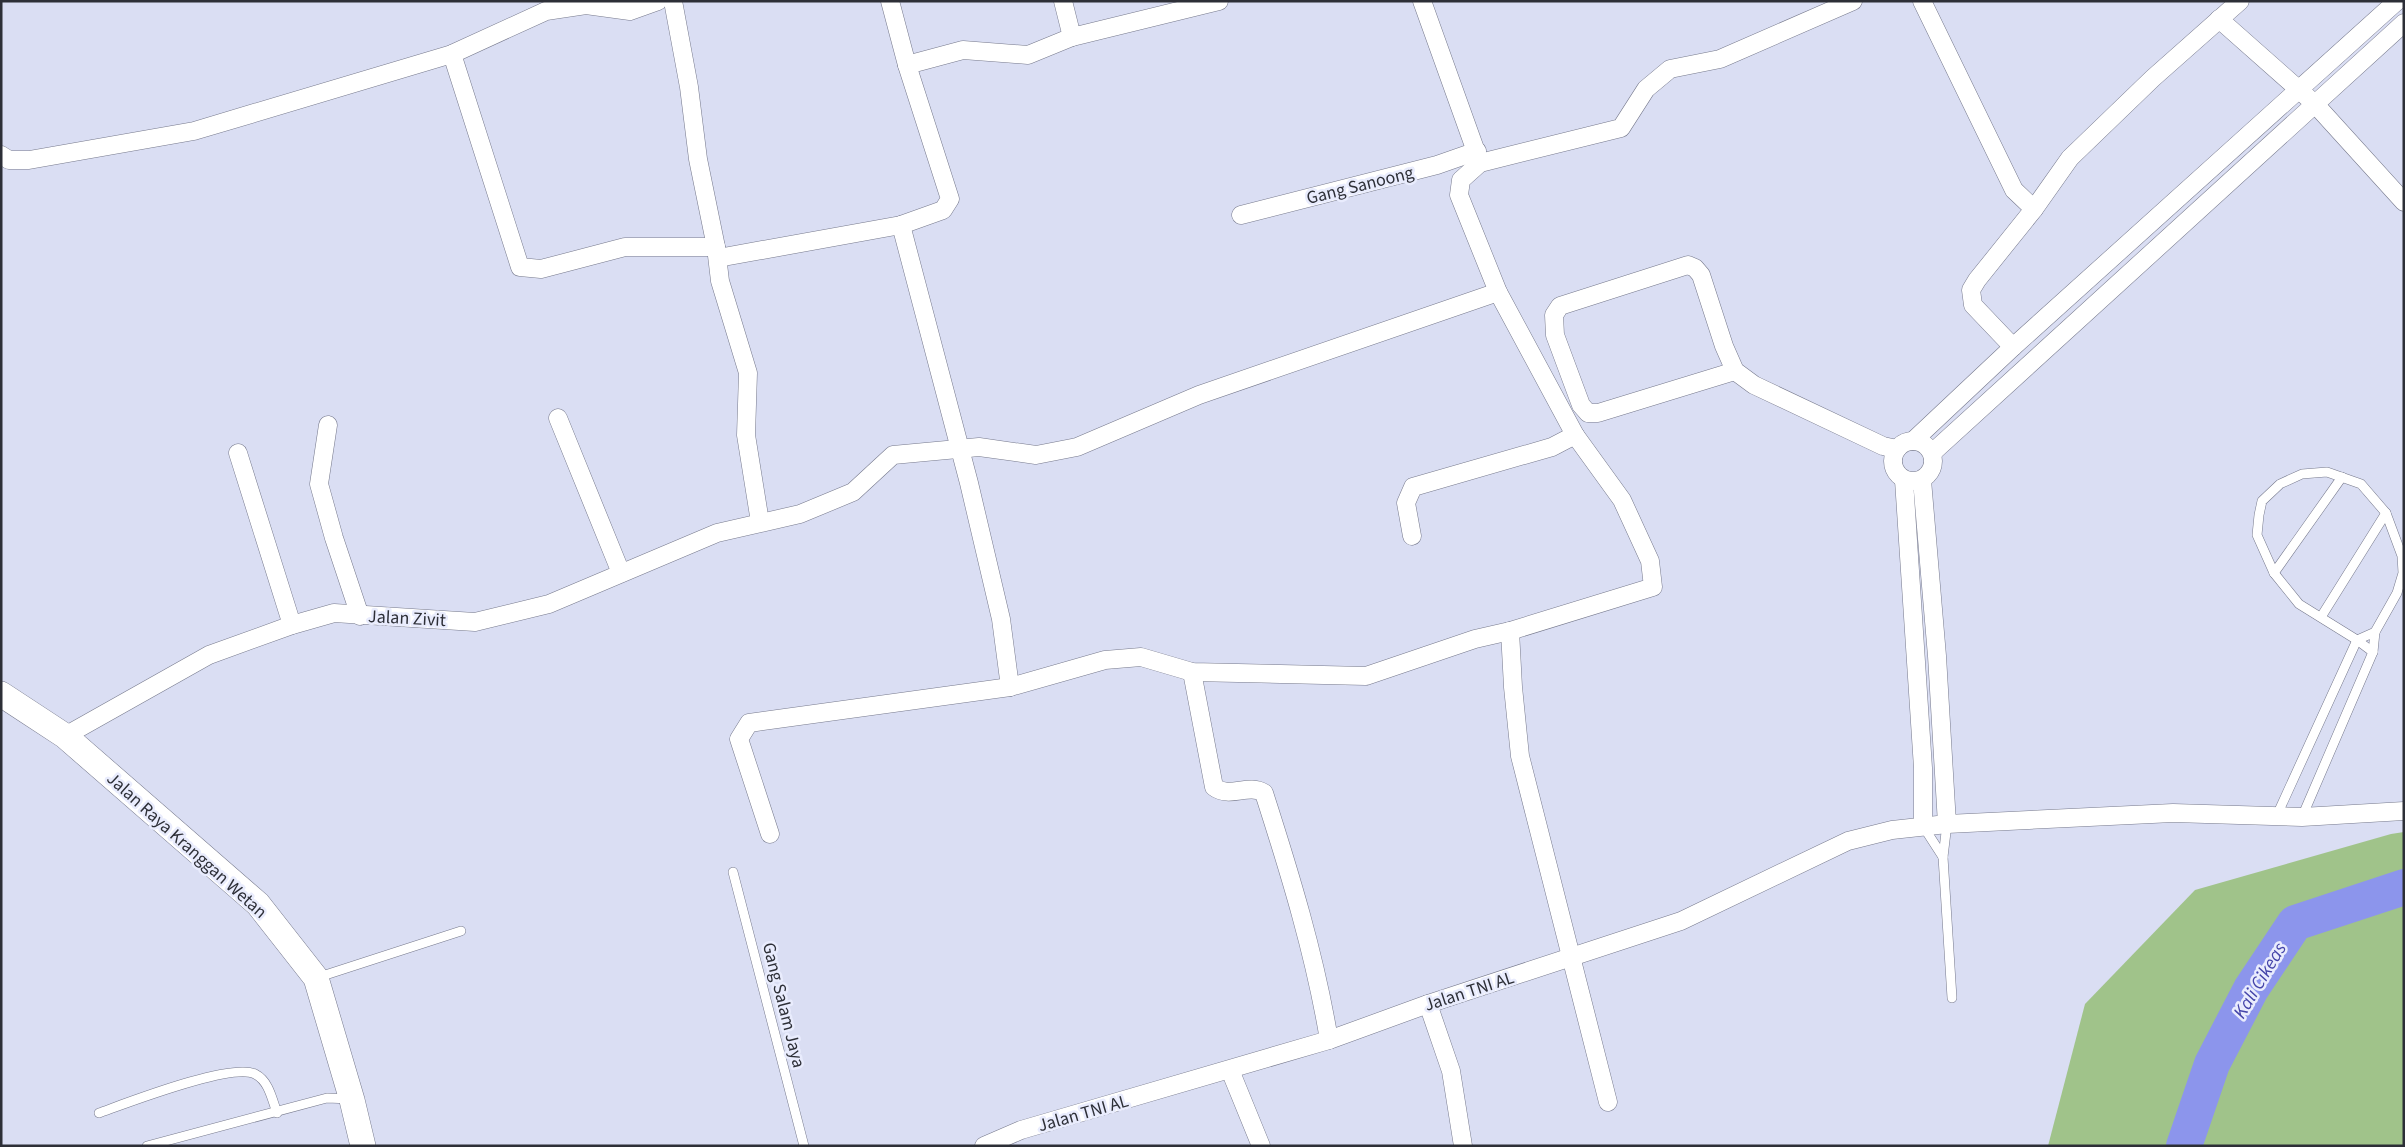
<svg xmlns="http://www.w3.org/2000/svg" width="2405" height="1147" viewBox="0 0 2405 1147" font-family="'Source Sans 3',sans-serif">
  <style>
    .green { fill: #a0c38a }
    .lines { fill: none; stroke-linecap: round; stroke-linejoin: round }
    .river { stroke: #8c95ec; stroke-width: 36 }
    .lane-casing { stroke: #76798c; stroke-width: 10 }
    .street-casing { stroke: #76798c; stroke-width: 19 }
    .secondary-casing { stroke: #76798c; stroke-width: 26 }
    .lane { stroke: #fff; stroke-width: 9 }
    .street { stroke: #fff; stroke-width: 18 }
    .secondary { stroke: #fff; stroke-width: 25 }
    .labels { text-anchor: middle; stroke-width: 5; stroke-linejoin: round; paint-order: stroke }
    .street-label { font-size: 18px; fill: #2d2f37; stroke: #e9ecfd }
    .water-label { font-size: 19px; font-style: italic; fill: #4545a9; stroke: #e9ecfd }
  </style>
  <rect width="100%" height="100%" fill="#dadef3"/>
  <polygon class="green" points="2404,832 2404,1146 2048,1146 2085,1004 2195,890 2391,834"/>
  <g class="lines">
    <polyline class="river" points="2184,1146 2212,1064 2251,989 2295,923 2404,887"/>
    <defs>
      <g id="lane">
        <polyline points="2274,573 2342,477"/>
        <polyline points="2321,617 2386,513"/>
        <polyline points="2373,652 2357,640 2299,604 2274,573 2257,535 2259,515 2262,501 2280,484 2302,474 2327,472 2361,484 2386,513 2402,556 2403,573 2397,593 2375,632"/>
        <polyline points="2277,815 2357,640 2375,632 2373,652 2302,817"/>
        <polyline points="1947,824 1943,857 1952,998"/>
        <polyline points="1923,826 1943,857"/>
        <polyline points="733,872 804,1146"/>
        <polyline points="316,978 461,931"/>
        <path d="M99 1113C127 1103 232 1062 255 1074 269 1081 272 1099 277 1113"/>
        <polyline points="147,1146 327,1098 351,1099"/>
      </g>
      <g id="street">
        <polyline points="673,1 689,87 698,159 716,247 720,281 748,373 746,435 760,522"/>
        <polyline points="1063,1 1072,37 1219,1"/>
        <polyline points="1422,1 1479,160"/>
        <polyline points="1922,1 2014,190 2034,209"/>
        <polyline points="2219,19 2315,104 2404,202"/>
        <polyline points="452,54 520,267 541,269 625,247 716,247"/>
        <polyline points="907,65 963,50 1028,55 1072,37"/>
        <polyline points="1,155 9,160 29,160 194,131 452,54 546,11 586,5 630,11 658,1"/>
        <polyline points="1241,215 1437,165 1477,151"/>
        <polyline points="901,225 969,483 1001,619 1010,687"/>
        <polyline points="718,258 901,225 943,210 950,199 907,65 890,1"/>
        <polyline points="2013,347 1973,305 1971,290 1977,280 2034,209 2070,158 2153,78 2240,1"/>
        <polyline points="1735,371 1598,413 1588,413 1581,405 1555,335 1554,315 1560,306 1688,265 1695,268 1701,275 1724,346 1735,371 1754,385 1883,446 1897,449"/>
        <polyline points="558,418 621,573"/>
        <polyline points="328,425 319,484 334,538 360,616"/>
        <circle cx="1913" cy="461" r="20"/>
        <polyline points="1913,441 2013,347 2397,1"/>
        <polyline points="238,453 292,625"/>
        <polyline points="1932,453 2404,23"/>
        <polyline points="1904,480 1923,768 1923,826"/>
        <polyline points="1922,480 1937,656 1947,824"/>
        <polyline points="1412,536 1406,503 1413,487 1552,447 1575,435"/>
        <polyline points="1510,631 1513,687 1520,756 1608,1102"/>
        <path d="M1192 672 1214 787C1230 799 1248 783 1264 793 1290 874 1315 955 1329 1040"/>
        <polyline points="65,736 209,655 292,625 334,613 475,622 549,604 717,533 800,514 853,492 893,455 979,447 1036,455 1077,447 1199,395 1498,292"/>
        <polyline points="770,834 739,739 749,723 1010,687 1105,660 1141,657 1192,672 1366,676 1475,639 1510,631 1653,587 1650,561 1622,500 1575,435 1498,292 1459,195 1461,180 1480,163 1621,128 1646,89 1670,69 1720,59 1853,1"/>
        <polyline points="1428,1004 1451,1071 1463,1146"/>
        <polyline points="1230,1070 1261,1146"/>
        <polyline points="984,1146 1021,1130 1329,1040 1428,1004 1681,921 1848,841 1892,830 1947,824 2173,813 2302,817 2404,811"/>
      </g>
      <polyline id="secondary" points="1,694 65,736 258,904 316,978 352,1100 363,1146"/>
    </defs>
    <use href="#lane" class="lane-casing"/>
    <use href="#street" class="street-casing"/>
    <use href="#secondary" class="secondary-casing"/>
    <use href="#lane" class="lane"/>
    <use href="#street" class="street"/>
    <use href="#secondary" class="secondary"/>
  </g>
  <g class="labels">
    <g class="street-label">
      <text transform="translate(1360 185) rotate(-14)" y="6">Gang Sanoong</text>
      <text transform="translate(407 618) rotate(3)" y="6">Jalan Zivit</text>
      <text transform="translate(187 845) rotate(42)" y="6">Jalan Raya Kranggan Wetan</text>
      <text transform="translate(1469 991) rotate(-18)" y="6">Jalan TNI AL</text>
      <text transform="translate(784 1005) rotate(76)" y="6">Gang Salam Jaya</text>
      <text transform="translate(1083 1113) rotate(-16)" y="6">Jalan TNI AL</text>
    </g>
    <g class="water-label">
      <text transform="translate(2259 980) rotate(-59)" y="7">Kali Cikeas</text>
    </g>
  </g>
  <rect width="2405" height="1147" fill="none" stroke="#2d2f37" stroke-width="5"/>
</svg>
